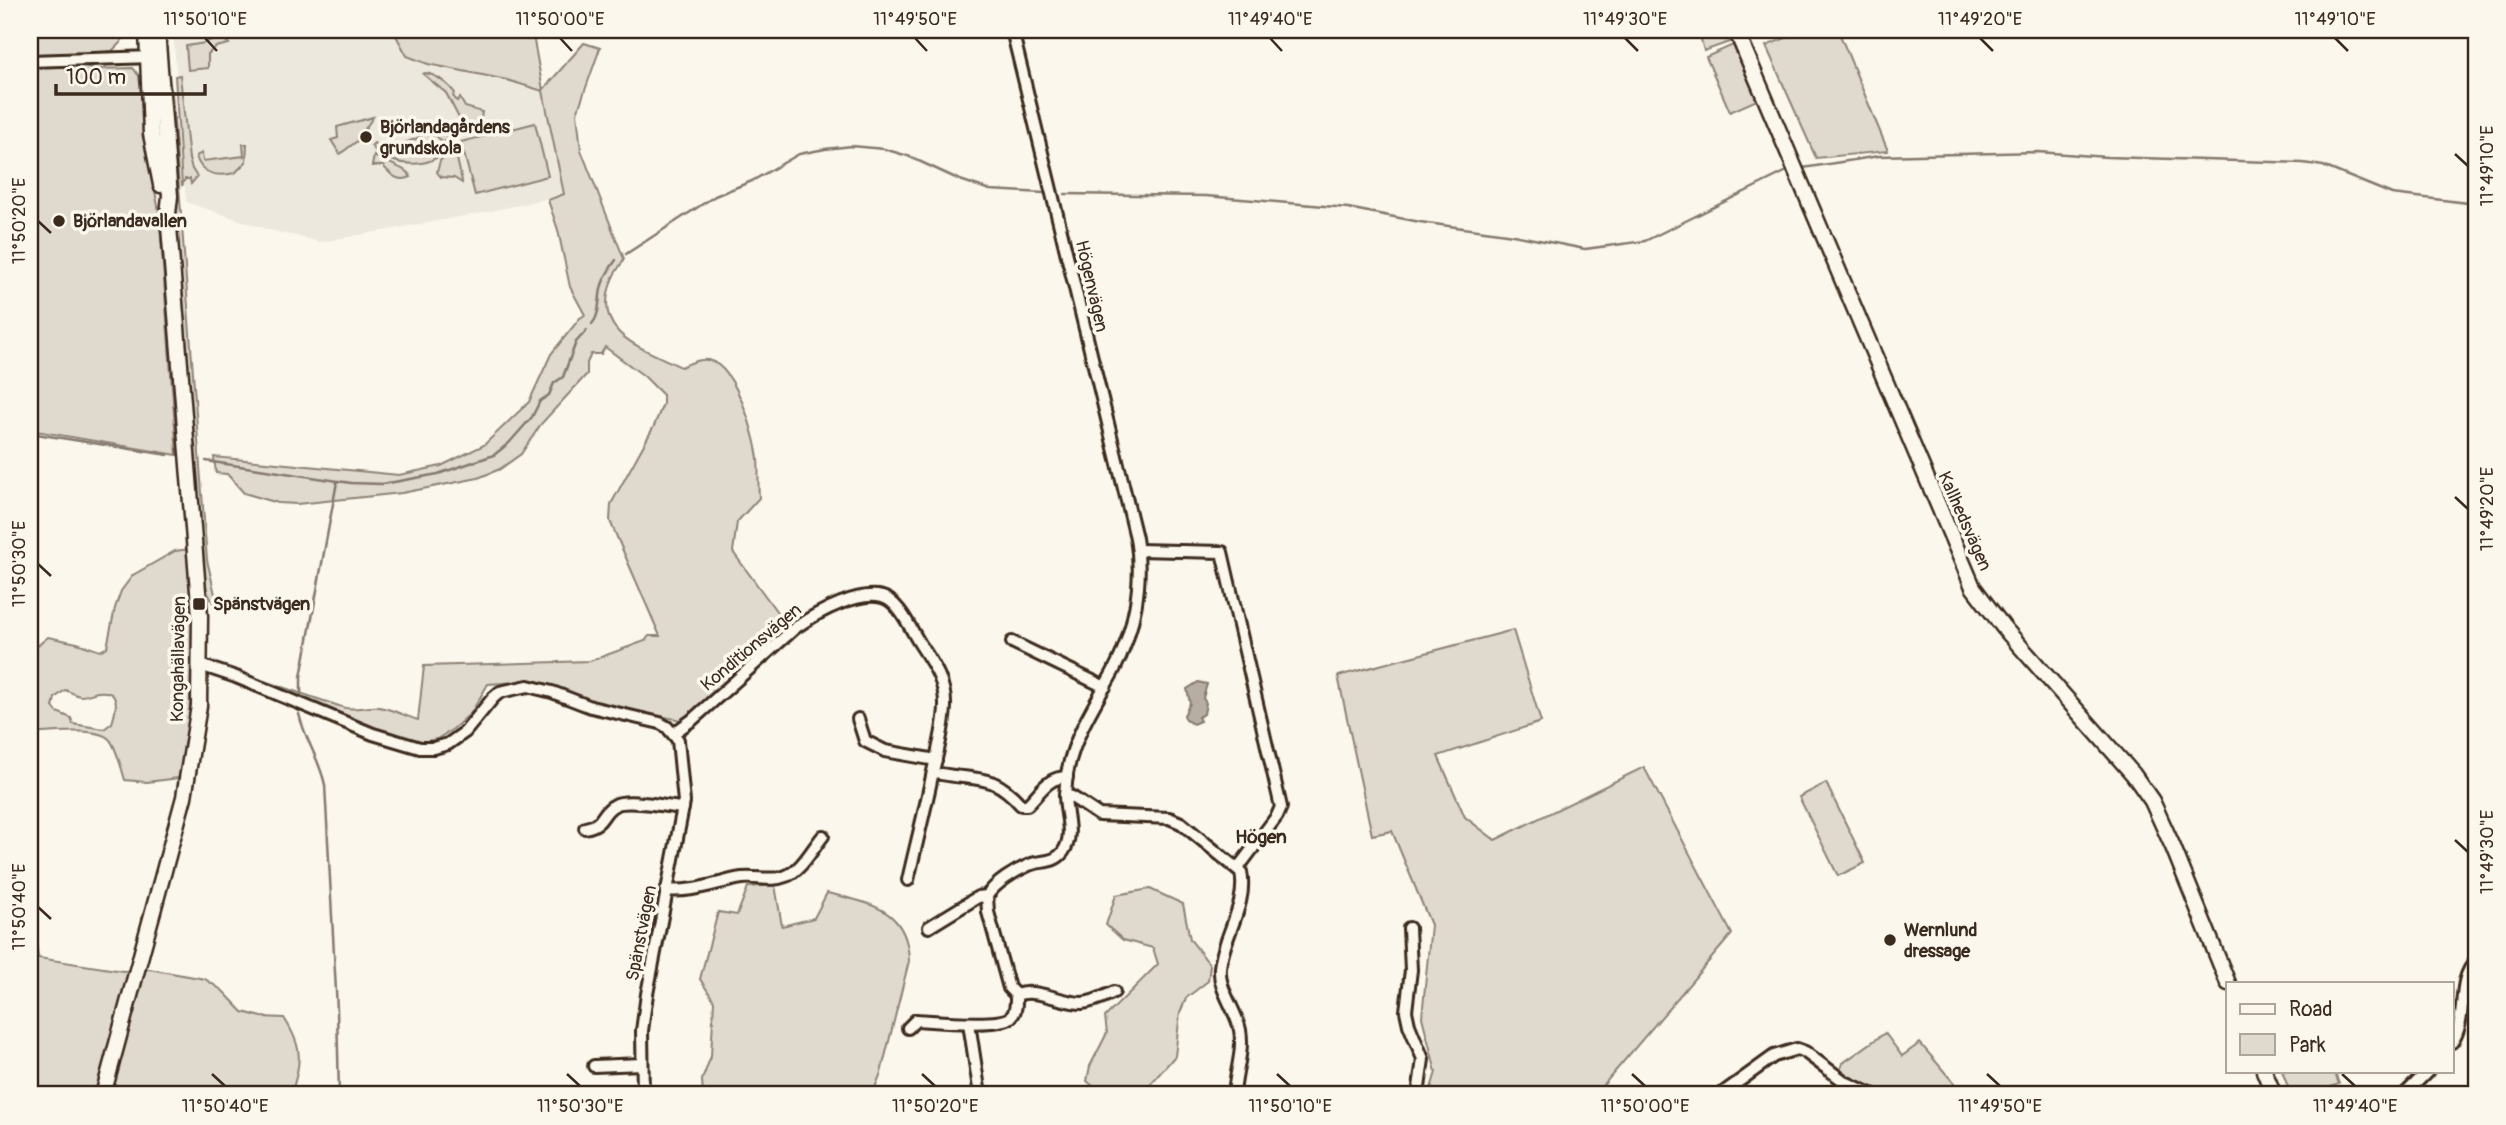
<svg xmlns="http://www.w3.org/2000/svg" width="2506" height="1125" viewBox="0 0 2506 1125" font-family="Pangolin,sans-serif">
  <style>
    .built { fill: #ede8dd }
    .green { fill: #dfd9ce; stroke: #8d8276; stroke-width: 2; fill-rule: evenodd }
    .water { fill: #b6aea2; stroke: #85796d; stroke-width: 2 }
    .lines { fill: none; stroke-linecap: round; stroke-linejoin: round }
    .stream { stroke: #85796d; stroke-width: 2.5 }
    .minor-casing { stroke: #3b2a1e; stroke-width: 16 }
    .tertiary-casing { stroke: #3b2a1e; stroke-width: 19 }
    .minor { stroke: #fbf7ec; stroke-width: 10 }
    .tertiary { stroke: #fbf7ec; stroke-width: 14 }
    .ticks { fill: none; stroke: #3b2a1e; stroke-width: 2.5 }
    .poi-dot { fill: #3b2a1e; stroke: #fbf7ec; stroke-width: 2.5 }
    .labels { text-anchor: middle; stroke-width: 7; stroke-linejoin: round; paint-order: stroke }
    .poi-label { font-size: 18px; font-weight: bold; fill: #3b2a1e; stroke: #fbf7ec; text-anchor: start }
    .street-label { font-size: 18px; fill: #3b2a1e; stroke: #fbf7ec }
    .neighbourhood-label { font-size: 19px; font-weight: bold; fill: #3b2a1e; stroke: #fbf7ec }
    .neatline { fill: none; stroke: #3b2a1e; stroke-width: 2.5 }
    .ticks-label { font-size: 18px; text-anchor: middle; fill: #3b2a1e }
  </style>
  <rect width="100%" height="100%" fill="#fbf7ec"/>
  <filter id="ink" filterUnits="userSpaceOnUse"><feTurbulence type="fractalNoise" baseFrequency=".0143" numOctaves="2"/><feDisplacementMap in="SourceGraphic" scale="14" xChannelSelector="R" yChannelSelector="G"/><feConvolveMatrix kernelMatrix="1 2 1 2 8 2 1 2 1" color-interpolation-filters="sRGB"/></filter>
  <g filter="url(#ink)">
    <polygon class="built" points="173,30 393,30 407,55 428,64 507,80 543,90 564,195 482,213 321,242 269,230 186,202"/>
    <g class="green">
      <polygon points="30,30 124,30 121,42 112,51 66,56 30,57"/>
      <path d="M393 30H532L543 90 584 43 600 48 577 113 581 150 624 259C620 267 613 274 611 283 592 336 644 348 681 367 687 365 695 360 702 360 734 356 755 435 758 459 759 472 758 485 759 498L737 522 733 552 788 627 694 711 681 720 599 705 537 684 520 682 488 684 471 713 453 729 437 739 418 743 350 721 252 677 345 708C357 710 367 706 379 707 392 709 405 716 418 720L424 666 590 661 645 641 649 636H660L610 521 611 504 654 426 663 404V395L644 376 605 347 601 354H591L587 363V374L541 424 521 454 500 469 478 478 402 493 297 504 278 503 244 493 227 474 216 473 214 457 399 475 441 466 484 445 529 402 551 354 580 318 585 315 570 287 558 230 548 200 564 194 543 91 507 80 428 64 407 56Z"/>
      <polygon points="1702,30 1729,30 1735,40 1704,51 1699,32"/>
      <polygon points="1805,30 1838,30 1888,151 1816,158 1766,46"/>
      <polygon points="220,35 229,44 216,47 208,54 208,68 188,70 186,46 205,43"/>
      <polygon points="1733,45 1757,100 1730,112 1706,57"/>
      <polygon points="78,64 94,69 133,68 139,76 150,166 159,211 177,455 30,430 30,67"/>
      <path d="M425 73C438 75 447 83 455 93L453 96 457 101 460 98 465 107 482 112 480 125 474 127 460 120 446 93 423 74Z"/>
      <polygon points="166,75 168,77 172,93 207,560 217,603 216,609 207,591 202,566"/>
      <polygon points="180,75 189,159 192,169 197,177 191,184 190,179 185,179 182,186 175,76"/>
      <polygon points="373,117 357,141 340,154 331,140 338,138 337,127"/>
      <polygon points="535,123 548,176 475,195 461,142"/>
      <path d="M443 126 448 127 449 132 451 131 452 133C449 171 391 172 371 146L374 143 385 151 435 131 431 143 440 149 449 135 444 143 435 135Z"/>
      <path d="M243 144H247L246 162 235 173C218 177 201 175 196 156L202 153 203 161 244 156Z"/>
      <polygon points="454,145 462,181 462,183 454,178 441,177 437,172 440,161"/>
      <path d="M374 156C385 163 406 167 411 177 398 183 391 175 383 166H372Z"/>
      <path d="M190 549 194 651 191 672 189 728 179 778 147 782 125 780C122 770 116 747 110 740 99 726 47 733 30 734V652L48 637 77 643 100 651 107 647 115 608 121 591 133 575 175 551ZM65 690C69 691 76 696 81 696 86 696 93 693 98 692 121 689 117 708 112 723L104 729 73 724 71 718 57 712 53 707 55 698Z"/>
      <polygon points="1513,630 1541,722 1438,756 1465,817 1495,840 1644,767 1732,934 1595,1095 1429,1095 1436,1072 1422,1017 1431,925 1392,831 1372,835 1338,676"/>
      <polygon points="1826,783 1865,863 1838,876 1799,797"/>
      <path d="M775 885 782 926 814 918 827 893C869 903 908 908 909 961L881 1073 872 1095H703L702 1080 711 1056 714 1001 700 979 718 912 737 915 748 887Z"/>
      <polygon points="1150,889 1183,904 1190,939 1210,965 1208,981 1186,998 1180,1013 1175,1056 1141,1095 1096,1095 1095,1088 1087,1081 1090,1066 1107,1033 1105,1017 1158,964 1153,948 1123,940 1106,925 1116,895"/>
      <path d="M30 915H33L38 958 123 971 149 969 205 979 223 991 243 1012 262 1017 284 1018C304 1049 301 1061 291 1095H30Z"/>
      <polygon points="1885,1033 1902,1056 1920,1043 1954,1083 1949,1095 1887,1095 1843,1074 1840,1071 1843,1063"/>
      <polygon points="2282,1071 2334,1071 2339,1084 2309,1095 2291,1095"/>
    </g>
    <polygon class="water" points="1198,682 1207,684 1203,698 1206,703 1204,714 1198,717 1200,721 1193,724 1186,720 1184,715 1190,703 1187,689"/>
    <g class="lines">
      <g class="stream">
        <polyline points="1803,168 1879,156 2038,152 2107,157 2303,163 2323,166 2392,194 2476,204"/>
        <polyline points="1065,194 1206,196 1348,208 1420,222 1513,235 1585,249 1645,241 1785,172"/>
        <polyline points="626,254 715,196 752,181 799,154 825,149 852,146 884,149 908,156 960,180 990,190 1044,193"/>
        <path d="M592 324C601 314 598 298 602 285 605 276 610 268 616 260"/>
        <polyline points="30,433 168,455"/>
        <polyline points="206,461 351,483 383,484 438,474 494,455 509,443 532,417 540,401 549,395 554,383 563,377 576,342 587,330"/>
        <polyline points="301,698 301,677 337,482"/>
        <path d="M299 714C305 740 320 760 325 785L337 1010 339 1095"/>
      </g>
      <defs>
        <g id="minor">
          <polyline points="30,61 153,57"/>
          <polyline points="1138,550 1222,552 1281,807 1277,816 1238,868"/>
          <polyline points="1012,642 1105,687"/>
          <polyline points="200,665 236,677 373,734 420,748 434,748 448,744 465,732 493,698 500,692 528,686 552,692 591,707 660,723 667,727 678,740 684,802 647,994 642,1031 643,1095"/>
          <polyline points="858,719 865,741 885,751 936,760"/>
          <path d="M674 733 692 720 795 628C815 614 865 585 889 600 903 610 911 630 920 644 933 664 946 682 945 707 944 730 937 753 932 776 925 810 916 845 908 880"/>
          <path d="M941 774C979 781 993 773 1021 805H1027C1040 793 1047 777 1067 777"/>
          <path d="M1065 795 1072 797 1099 815 1169 818 1181 823 1241 872C1248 905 1223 936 1220 968 1218 990 1236 1009 1240 1030 1244 1052 1235 1073 1234 1095"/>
          <path d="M585 828C606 824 600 812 615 805 627 798 667 807 683 808"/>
          <path d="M666 890C693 893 717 882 742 878 756 876 772 882 786 876 801 871 813 848 823 836"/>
          <polyline points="929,927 978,897 987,896"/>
          <polyline points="1409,928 1411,970 1406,1011 1409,1025 1423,1059 1418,1095"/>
          <path d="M1016 995C1036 987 1061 1003 1082 1003 1094 1002 1103 997 1114 992"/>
          <polyline points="969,1023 980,1095"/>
          <path d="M908 1028 916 1020C933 1021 1001 1027 1011 1017 1017 1011 1016 1002 1016 995L1009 988 988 912 987 896C995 883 1015 871 1029 865 1041 860 1054 864 1063 852 1075 835 1065 815 1065 795 1066 787 1066 777 1068 769 1075 734 1096 703 1113 672 1134 633 1144 582 1136 538L1012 30"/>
          <path d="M2452 1042C2469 1018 2455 981 2476 961"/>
          <polyline points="594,1066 642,1064"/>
          <polyline points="1720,1095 1774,1056 1797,1049 1805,1052 1845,1082 1874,1095"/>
          <polyline points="2404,1095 2428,1071"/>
        </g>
        <g id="tertiary">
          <polyline points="147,30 151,134 161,185"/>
          <polyline points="1736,30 1973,587 2004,628 2133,774 2152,801 2173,847 2228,983"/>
          <polyline points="2264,1071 2274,1095"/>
          <polyline points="103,1095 184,797 199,706 200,616 168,214 170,196 157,30"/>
        </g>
      </defs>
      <use href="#minor" class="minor-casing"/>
      <use href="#tertiary" class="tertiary-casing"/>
      <use href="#minor" class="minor"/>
      <use href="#tertiary" class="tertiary"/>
    </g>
  </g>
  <path class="ticks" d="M205 38 217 51M560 38 572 51M915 38 927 51M1270 38 1282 51M1625 38 1638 51M1980 38 1993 51M2335 38 2348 51M2455 154 2468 166M38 221 51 233M2455 497 2468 509M38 564 51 576M2455 840 2468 852M38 907 51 919M212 1074 225 1086M567 1074 580 1086M922 1074 935 1086M1277 1074 1290 1086M1632 1074 1645 1086M1987 1074 2000 1086M2342 1074 2355 1086"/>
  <g class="poi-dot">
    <circle cx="366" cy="137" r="7"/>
    <circle cx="59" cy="221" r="7"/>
    <rect x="192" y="597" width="14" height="14" rx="3.5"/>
    <circle cx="1890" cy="940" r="7"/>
  </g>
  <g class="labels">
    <g class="poi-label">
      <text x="380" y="133">Björlandagårdens<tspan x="380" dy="21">grundskola</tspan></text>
      <text x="73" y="227">Björlandavallen</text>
      <text x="213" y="610">Spänstvägen</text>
      <text x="1904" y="936">Wernlund<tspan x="1904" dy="21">dressage</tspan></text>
    </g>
    <g class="street-label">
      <text transform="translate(1092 286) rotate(77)" y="6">Högenvägen</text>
      <text transform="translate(1965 521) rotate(66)" y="6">Kallhedsvägen</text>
      <text transform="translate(751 647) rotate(-40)" y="6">Konditionsvägen</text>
      <text transform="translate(178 659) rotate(-89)" y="6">Kongahällavägen</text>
      <text transform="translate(641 933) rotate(-79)" y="6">Spänstvägen</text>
    </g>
    <g class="neighbourhood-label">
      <text x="1261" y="843">Högen</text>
    </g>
  </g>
  <rect width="2506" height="1125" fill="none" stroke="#fbf7ec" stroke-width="77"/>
  <rect x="2226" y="982" width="228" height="91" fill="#fbf7ec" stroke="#aea59a" stroke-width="2"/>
  <rect x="2240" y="1004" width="35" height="10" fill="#fbf7ec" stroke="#aea59a" stroke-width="2"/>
  <text x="2289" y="1016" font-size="21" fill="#3b2a1e">Road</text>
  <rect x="2240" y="1034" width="35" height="21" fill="#dfd9ce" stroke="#aea59a" stroke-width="2"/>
  <text x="2289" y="1052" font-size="21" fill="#3b2a1e">Park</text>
  <path d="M56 84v10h149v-10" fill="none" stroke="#3b2a1e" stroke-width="3.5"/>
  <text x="66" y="84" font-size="21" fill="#3b2a1e" stroke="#fbf7ec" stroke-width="5" paint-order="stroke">100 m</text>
  <rect x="38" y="38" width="2430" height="1048" class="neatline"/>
  <g class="ticks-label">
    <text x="205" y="25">11°50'10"E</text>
    <text x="560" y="25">11°50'00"E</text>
    <text x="915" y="25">11°49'50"E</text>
    <text x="1270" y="25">11°49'40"E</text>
    <text x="1625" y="25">11°49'30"E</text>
    <text x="1980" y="25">11°49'20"E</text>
    <text x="2335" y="25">11°49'10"E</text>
    <text transform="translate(2487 166) rotate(-90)" y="6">11°49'10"E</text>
    <text transform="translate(19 221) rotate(-90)" y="6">11°50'20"E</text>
    <text transform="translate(2487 509) rotate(-90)" y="6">11°49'20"E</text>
    <text transform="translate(19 564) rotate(-90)" y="6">11°50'30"E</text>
    <text transform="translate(2487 852) rotate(-90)" y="6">11°49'30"E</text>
    <text transform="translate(19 907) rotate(-90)" y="6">11°50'40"E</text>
    <text x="225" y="1112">11°50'40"E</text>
    <text x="580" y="1112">11°50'30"E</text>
    <text x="935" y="1112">11°50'20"E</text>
    <text x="1290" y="1112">11°50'10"E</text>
    <text x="1645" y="1112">11°50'00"E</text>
    <text x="2000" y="1112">11°49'50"E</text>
    <text x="2355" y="1112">11°49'40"E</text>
  </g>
</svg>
